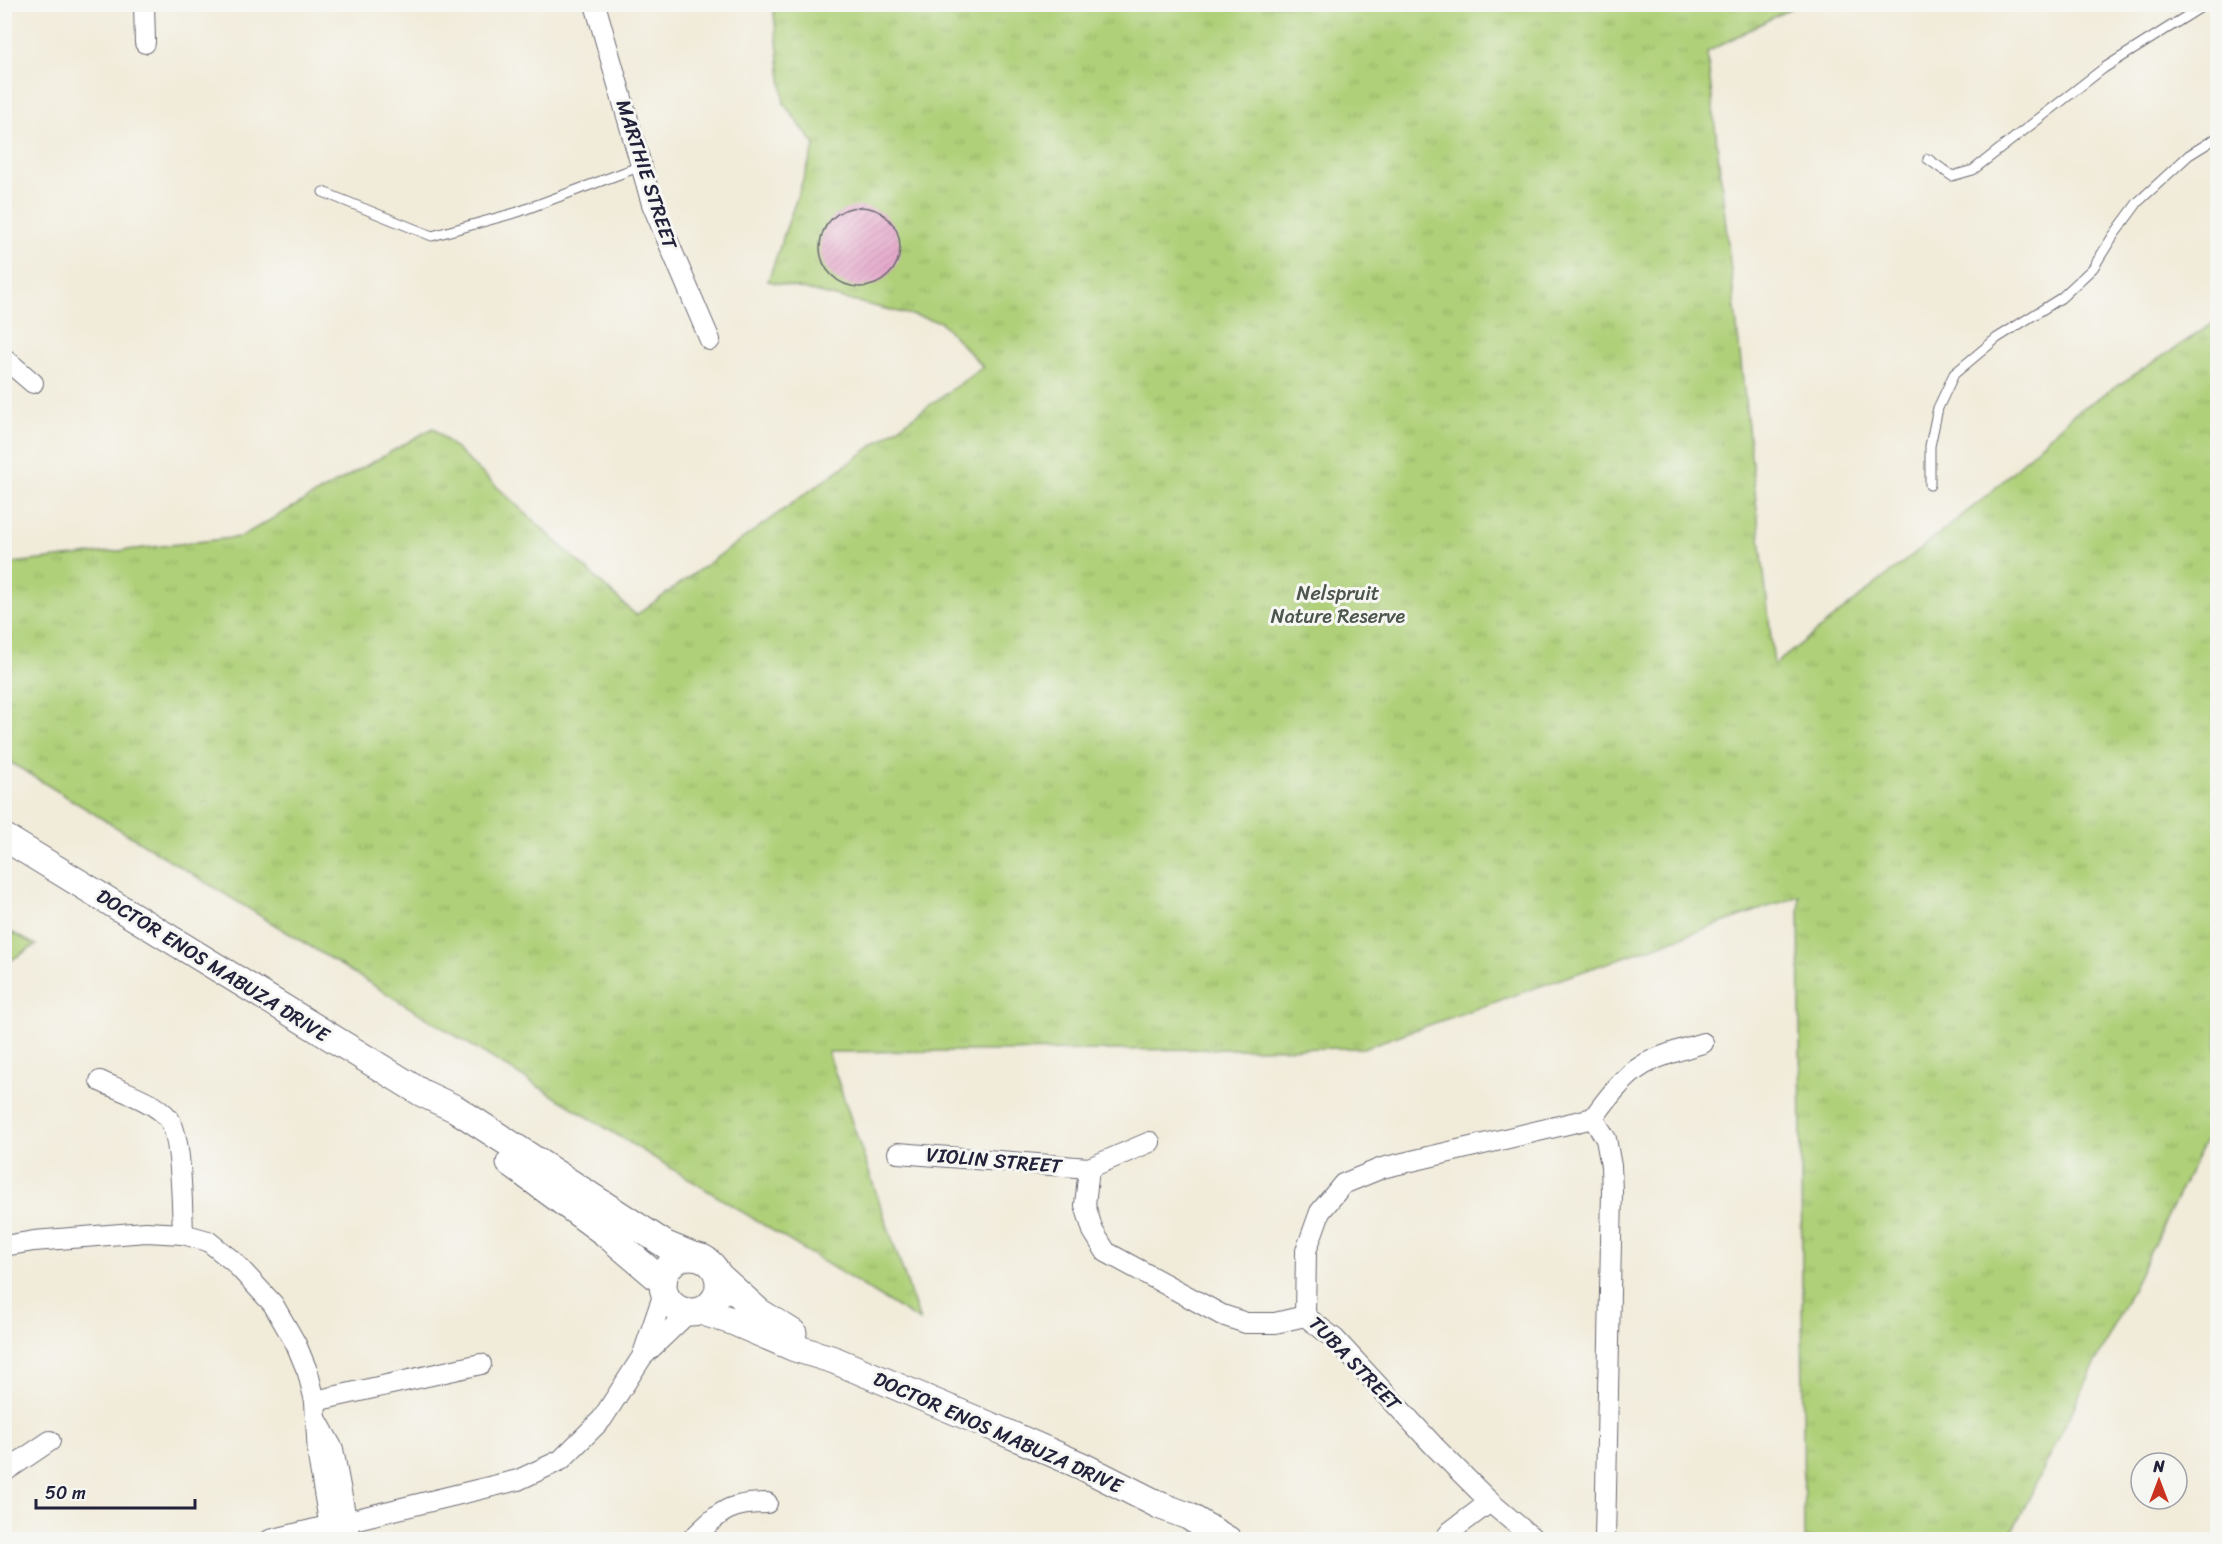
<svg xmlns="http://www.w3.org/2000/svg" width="2222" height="1544" viewBox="0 0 2222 1544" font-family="Sriracha,sans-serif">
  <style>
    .grass { fill: url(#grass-tufts); stroke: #68795a; stroke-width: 1.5 }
    .building { fill: url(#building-hatch) }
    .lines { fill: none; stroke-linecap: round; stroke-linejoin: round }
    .lane-casing { stroke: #6a6872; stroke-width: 11 }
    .street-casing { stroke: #6a6872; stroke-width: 22 }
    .secondary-casing { stroke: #6a6872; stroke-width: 29 }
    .lane { stroke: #fff; stroke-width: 9 }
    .street { stroke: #fff; stroke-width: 20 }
    .secondary { stroke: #fff; stroke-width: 27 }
    .labels { text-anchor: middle; stroke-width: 6; stroke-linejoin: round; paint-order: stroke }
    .street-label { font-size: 20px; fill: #22223b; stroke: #f6f6f2 }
    .park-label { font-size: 20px; fill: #4c564d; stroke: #f6f6f2 }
  </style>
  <defs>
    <pattern id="grass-tufts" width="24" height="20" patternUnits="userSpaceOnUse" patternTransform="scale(1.5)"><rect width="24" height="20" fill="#afd078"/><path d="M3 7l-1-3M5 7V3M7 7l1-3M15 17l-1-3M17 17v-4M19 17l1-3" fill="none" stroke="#96b269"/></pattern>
    <pattern id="building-hatch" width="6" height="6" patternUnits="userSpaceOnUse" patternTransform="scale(1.5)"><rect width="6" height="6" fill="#e4a3c8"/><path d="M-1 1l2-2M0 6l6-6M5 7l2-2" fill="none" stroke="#c38cad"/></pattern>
  </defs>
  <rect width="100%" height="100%" fill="#f6f6f2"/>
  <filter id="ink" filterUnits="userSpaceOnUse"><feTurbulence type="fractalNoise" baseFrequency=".0167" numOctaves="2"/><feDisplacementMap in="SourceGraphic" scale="12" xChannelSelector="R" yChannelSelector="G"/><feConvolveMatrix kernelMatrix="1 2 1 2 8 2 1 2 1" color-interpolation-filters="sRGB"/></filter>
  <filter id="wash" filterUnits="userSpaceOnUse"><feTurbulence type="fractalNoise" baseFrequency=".008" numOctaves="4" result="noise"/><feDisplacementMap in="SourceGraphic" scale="24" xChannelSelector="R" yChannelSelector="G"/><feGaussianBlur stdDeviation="1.35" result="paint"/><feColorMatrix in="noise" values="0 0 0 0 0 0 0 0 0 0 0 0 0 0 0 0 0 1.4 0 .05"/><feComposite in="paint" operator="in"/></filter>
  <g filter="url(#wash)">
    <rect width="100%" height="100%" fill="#f1ebd9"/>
    <g class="grass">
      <polygon points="773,5 1797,5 1707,52 1774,665 1988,495 2072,415 2217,321 2217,1116 2009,1539 1804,1539 1799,896 1363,1048 828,1052 920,1321 5,759 5,564 240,537 433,428 636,615 983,367 941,322 768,281 815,145 784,104"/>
      <polygon points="4,929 5,929 36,945 5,964"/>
    </g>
    <g id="blocks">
      <circle class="building" cx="860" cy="247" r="40"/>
    </g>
  </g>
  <g filter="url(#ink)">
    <use href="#blocks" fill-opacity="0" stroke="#6a6872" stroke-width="1.5"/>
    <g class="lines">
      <defs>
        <g id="lane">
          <polyline points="1928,159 1952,176 1973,170 2104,68 2206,4"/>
          <polyline points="323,192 432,236 518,212 641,166"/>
          <polyline points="1930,485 1930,446 1938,408 1954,374 1997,338 2061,298 2093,268 2113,236 2138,202 2189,155 2218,137"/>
        </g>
        <g id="street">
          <polyline points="144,4 145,43"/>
          <polyline points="595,4 652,204 710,340"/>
          <polyline points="4,358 33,383"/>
          <path d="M100 1081C119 1090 155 1101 169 1119 182 1136 182 1209 183 1234"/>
          <polyline points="1593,1118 1606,1139 1611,1166 1612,1192 1605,1540"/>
          <polyline points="898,1153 1089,1168 1150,1142"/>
          <polyline points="1089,1168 1085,1205 1093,1231 1106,1252 1222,1315 1246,1323 1275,1323 1305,1316"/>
          <polyline points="4,1246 34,1241 146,1232 183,1234 208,1241 234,1262 273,1304 296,1344 308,1373 315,1401 318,1456 332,1540"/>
          <path d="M1305 1316 1306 1251 1320 1212 1343 1184 1382 1168 1593 1118C1610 1095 1627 1071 1653 1060 1669 1053 1686 1048 1703 1043"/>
          <polyline points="1305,1316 1335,1339 1434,1446 1490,1502 1535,1540"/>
          <polyline points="644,1355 689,1312"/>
          <polyline points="315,1401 481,1364"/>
          <polyline points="317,1420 333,1449 350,1540"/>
          <polyline points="4,1472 50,1441"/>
          <polyline points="270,1540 518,1480 561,1460 602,1419 642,1357 664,1293"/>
          <path d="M691 1540C720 1513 725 1503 767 1503"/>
          <polyline points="1444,1540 1451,1531 1490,1502"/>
        </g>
        <g id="secondary">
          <polyline points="4,837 422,1093 456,1109 666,1245 693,1256"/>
          <polyline points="510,1163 605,1233 663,1282"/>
          <circle cx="691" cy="1284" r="28"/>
          <polyline points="718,1275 759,1312 793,1333"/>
          <polyline points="700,1311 732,1321 795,1348 834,1360 986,1424 1082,1466 1161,1506 1188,1516 1228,1540"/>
        </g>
      </defs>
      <use href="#lane" class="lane-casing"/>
      <use href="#street" class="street-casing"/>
      <use href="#secondary" class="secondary-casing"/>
      <use href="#lane" class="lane"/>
      <use href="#street" class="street"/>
      <use href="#secondary" class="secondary"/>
    </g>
  </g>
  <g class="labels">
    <g class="street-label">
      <text transform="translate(647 174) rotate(72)" y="7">MARTHIE STREET</text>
      <text transform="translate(213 965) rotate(32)" y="7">DOCTOR ENOS MABUZA DRIVE</text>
      <text transform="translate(994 1160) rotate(5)" y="7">VIOLIN STREET</text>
      <text transform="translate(1355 1363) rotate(46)" y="7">TUBA STREET</text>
      <text transform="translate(998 1432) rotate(24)" y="7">DOCTOR ENOS MABUZA DRIVE</text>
    </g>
    <g class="park-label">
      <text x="1338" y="600">Nelspruit<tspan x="1338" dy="23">Nature Reserve</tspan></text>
    </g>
  </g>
  <rect width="2222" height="1544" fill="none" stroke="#f6f6f2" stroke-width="24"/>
  <g transform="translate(2159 1481)"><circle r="28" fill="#f6f6f2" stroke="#a1a1a9" stroke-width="1.5"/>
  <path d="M0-4.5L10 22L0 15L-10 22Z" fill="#c8321e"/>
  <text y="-9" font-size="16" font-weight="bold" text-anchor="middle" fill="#22223b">N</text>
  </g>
  <path d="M36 1499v9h159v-9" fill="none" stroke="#22223b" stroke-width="3"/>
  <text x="45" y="1499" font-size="18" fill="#22223b" stroke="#f6f6f2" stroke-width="4.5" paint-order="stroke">50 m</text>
</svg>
